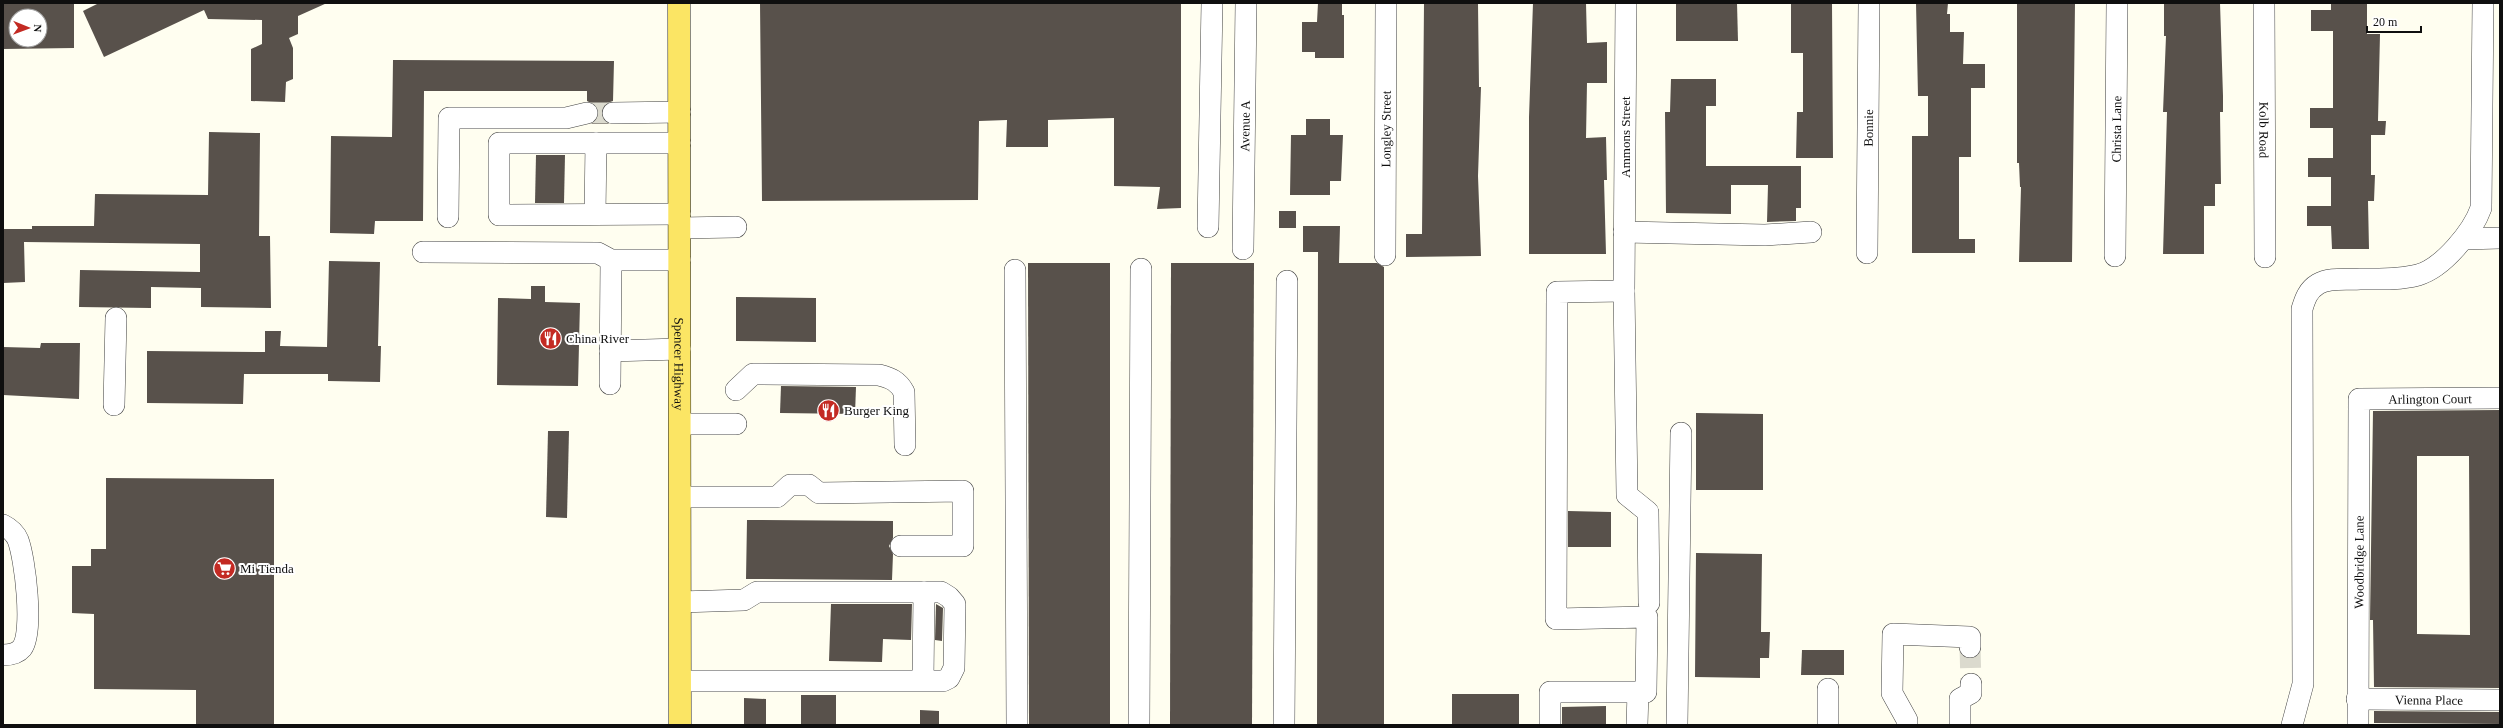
<svg xmlns="http://www.w3.org/2000/svg" width="2503" height="728" viewBox="0 0 2503 728" font-family="Georgia,serif">
  <style>
    .building { fill: #58514b; fill-rule: evenodd }
    .lines { fill: none; stroke-linecap: round; stroke-linejoin: round }
    .minor-tunnel { stroke: #dbdace; stroke-width: 21; stroke-dasharray: 21 10; stroke-linecap: butt }
    .minor-casing { stroke: #424242; stroke-width: 22 }
    .major-casing { stroke: #202020; stroke-width: 23 }
    .minor { stroke: #fff; stroke-width: 21 }
    .major { stroke: #fbe564; stroke-width: 22 }
    .labels { text-anchor: middle; stroke-width: 4; stroke-linejoin: round; paint-order: stroke }
    .street-label { font-size: 13px; fill: #0f0f0f; stroke: #fff }
    .poi-label { font-size: 13px; fill: #0f0f0f; stroke: #fff; text-anchor: start }
  </style>
  <rect width="100%" height="100%" fill="#fffef0"/>
  <g class="building">
    <path d="M3 3H74V48L3 49ZM16 16H40V40H16Z"/>
    <polygon points="99,3 327,3 298,16 298,34 289,38 293,48 293,79 286,82 285,102 251,101 251,49 262,44 262,20 208,19 204,10 104,57 83,11"/>
    <polygon points="760,3 1181,3 1181,208 1157,209 1160,187 1114,186 1114,118 1048,120 1048,147 1006,147 1007,120 979,121 978,200 762,201"/>
    <polygon points="1318,3 1342,3 1342,15 1344,15 1344,58 1315,58 1315,52 1302,52 1302,22 1317,22"/>
    <polygon points="1424,3 1478,3 1479,87 1481,87 1478,176 1481,256 1406,257 1406,234 1422,234"/>
    <polygon points="1533,3 1586,3 1587,43 1607,42 1607,83 1587,83 1586,138 1606,137 1607,180 1604,180 1606,254 1529,254 1529,117"/>
    <polygon points="1676,3 1737,3 1738,41 1676,41"/>
    <polygon points="1791,3 1832,3 1833,158 1796,158 1797,112 1803,112 1803,53 1791,53"/>
    <polygon points="1916,3 1948,3 1947,14 1950,14 1950,32 1964,32 1963,64 1985,64 1985,88 1971,88 1971,157 1959,157 1959,239 1975,239 1975,253 1912,253 1912,136 1928,136 1928,96 1918,96"/>
    <polygon points="2017,3 2075,3 2072,262 2019,262 2021,187 2020,187 2019,163 2017,163"/>
    <polygon points="2164,3 2220,3 2223,96 2223,112 2220,112 2221,184 2215,184 2215,206 2204,206 2204,254 2163,254 2167,112 2163,112 2166,36 2164,36"/>
    <polygon points="2331,3 2367,3 2367,34 2380,34 2378,121 2386,121 2385,135 2371,135 2371,175 2375,175 2374,201 2368,201 2369,249 2332,249 2331,226 2307,226 2307,206 2331,206 2331,177 2308,177 2308,158 2333,158 2333,128 2310,128 2310,108 2333,108 2333,31 2311,31 2311,10 2331,10"/>
    <polygon points="393,60 614,61 613,101 607,103 601,113 603,119 609,124 591,124 598,117 599,111 595,105 587,101 587,91 424,91 423,221 375,221 374,234 330,233 331,136 392,137"/>
    <polygon points="1671,79 1716,79 1716,106 1706,106 1706,166 1801,166 1801,208 1796,208 1796,221 1767,222 1768,185 1731,185 1731,214 1666,213 1665,112 1670,112"/>
    <polygon points="1306,119 1330,119 1330,135 1343,135 1341,181 1330,181 1330,195 1290,195 1291,135 1306,135"/>
    <polygon points="209,132 260,133 259,236 270,236 271,308 201,307 201,288 151,287 151,308 79,307 80,270 200,272 200,244 24,242 25,282 3,283 3,229 32,229 32,226 94,226 95,194 208,195"/>
    <polygon points="536,155 565,155 564,203 535,203"/>
    <rect x="1279" y="211" width="17" height="17"/>
    <polygon points="1303,226 1340,226 1339,263 1377,263 1384,267 1384,725 1317,725 1318,252 1303,252"/>
    <polygon points="329,261 380,262 378,346 381,346 380,382 328,381 328,374 244,374 243,404 147,403 147,351 265,352 265,331 281,331 280,346 327,347"/>
    <polygon points="1028,263 1110,263 1110,725 1029,725"/>
    <polygon points="1171,263 1254,263 1252,725 1170,725"/>
    <polygon points="531,286 545,286 545,302 580,303 578,386 497,385 498,298 531,299"/>
    <polygon points="736,297 816,298 816,342 736,341"/>
    <polygon points="41,343 80,343 79,399 3,395 3,347 40,348"/>
    <polygon points="781,386 856,387 855,414 780,413"/>
    <path d="M2500 410V688L2374 687 2373 620H2370L2373 411ZM2417 456H2469L2470 635 2417 634Z"/>
    <polygon points="1696,413 1763,414 1763,490 1696,490"/>
    <polygon points="548,431 569,431 567,518 546,517"/>
    <polygon points="106,478 274,479 274,725 196,725 196,690 94,689 94,614 72,613 72,566 91,566 91,549 106,549"/>
    <polygon points="1568,511 1611,512 1611,547 1568,547"/>
    <polygon points="747,520 893,521 893,538 889,546 893,554 892,580 746,579"/>
    <polygon points="1696,553 1762,554 1761,632 1770,632 1769,658 1760,658 1760,678 1695,677"/>
    <polygon points="831,604 912,604 911,640 883,639 882,662 829,661"/>
    <polygon points="936,604 943,608 942,641 935,640"/>
    <polygon points="1802,650 1844,650 1844,675 1801,675"/>
    <rect x="1452" y="694" width="67" height="31"/>
    <rect x="801" y="695" width="35" height="30"/>
    <polygon points="744,698 766,699 766,725 744,725"/>
    <polygon points="1606,706 1606,725 1562,725 1562,707"/>
    <polygon points="920,710 939,711 939,725 920,725"/>
    <polygon points="2374,711 2500,712 2500,724 2374,723"/>
  </g>
  <g class="lines">
    <g class="minor-tunnel">
      <polyline points="587,113 613,113"/>
      <polyline points="1970,647 1971,684"/>
    </g>
    <defs>
      <g id="minor">
        <polyline points="1626,3 1624,291 1627,495 1648,512 1649,603"/>
        <path id="s1" d="M2264 3 2265 257"/>
        <polyline points="613,113 680,112"/>
        <polyline points="680,143 499,143 499,215 680,214"/>
        <polyline points="595,214 596,143"/>
        <polyline points="448,217 449,118 566,118 587,113"/>
        <polyline points="1208,227 1212,3"/>
        <polyline points="680,228 736,227"/>
        <polyline points="1624,232 1765,235 1811,232"/>
        <polyline points="2464,239 2500,238"/>
        <path id="s2" d="M1243 249 1246 3"/>
        <polyline points="423,252 598,253 611,260 680,260"/>
        <path id="s3" d="M1867 253 1869 3"/>
        <path id="s4" d="M1385 255 1386 3"/>
        <path id="s5" d="M2115 256 2117 3"/>
        <polyline points="1015,270 1017,725"/>
        <polyline points="610,351 680,349"/>
        <polyline points="610,384 611,260"/>
        <path d="M736 390 753 374 879 375C891 378 898 381 904 392L905 445"/>
        <polyline points="114,405 116,318"/>
        <polyline points="680,424 736,424"/>
        <polyline points="680,497 777,497 790,485 809,485 819,493 963,491 963,546 901,546"/>
        <path d="M3 525C9 528 15 533 18 540 25 558 34 632 22 648 17 654 10 655 3 655"/>
        <polyline points="680,602 744,600 757,592 941,592 949,597 955,604 954,668 949,678 943,681 680,681"/>
        <polyline points="923,680 924,592"/>
        <polyline points="1828,689 1828,725"/>
        <path id="s6" d="M2357 699 2500 700"/>
        <polyline points="1139,725 1141,269"/>
        <polyline points="1284,725 1287,281"/>
        <polyline points="1550,725 1550,692 1646,692 1647,617 1556,619 1557,292 1624,291"/>
        <polyline points="1637,725 1638,692"/>
        <polyline points="1677,725 1681,433"/>
        <polyline points="1907,725 1907,720 1892,693 1893,634 1970,637 1970,647"/>
        <polyline points="1960,725 1960,699 1971,693 1971,684"/>
        <path d="M2292 725 2303 684 2302 309C2305 299 2308 290 2318 284 2330 277 2347 280 2360 279 2379 279 2399 280 2418 275 2443 268 2473 231 2481 208L2483 3"/>
        <path id="s7" d="M2358 725 2359 399 2500 398"/>
      </g>
      <g id="major">
        <path id="s8" d="M679 3 680 725"/>
      </g>
    </defs>
    <use href="#minor" class="minor-casing"/>
    <use href="#major" class="major-casing"/>
    <use href="#minor" class="minor"/>
    <use href="#major" class="major"/>
  </g>
  <defs>
    <symbol id="restaurant-disc" viewBox="-11 -11 22 22"><circle r="9.5" fill="#c32a23" stroke="#fff"/><path d="M-5-6h1v4h1v-4h1v4h1v-4h1v5L-1.5 .5V6h-2V.5L-5-1ZM5-6V6H3V1.5H1.5Q1.5-4 5-6Z" fill="#fff"/></symbol>
    <symbol id="supermarket-disc" viewBox="-11 -11 22 22"><circle r="9.5" fill="#c32a23" stroke="#fff"/><path d="M-6-5.5h2.5l.6 2H6L4.5 2H-2.5L-4.4-4H-6ZM-1.5 3.2a1.3 1.3 0 1 0 .1 0ZM3 3.2a1.3 1.3 0 1 0 .1 0Z" fill="#fff"/></symbol>
  </defs>
  <g fill-rule="evenodd">
    <use href="#restaurant-disc" x="538" y="326" width="25" height="25"/>
    <use href="#restaurant-disc" x="816" y="398" width="25" height="25"/>
    <use href="#supermarket-disc" x="212" y="556" width="25" height="25"/>
  </g>
  <g class="labels">
    <g class="street-label">
      <text dy="5" stroke="none"><textPath href="#s2" startOffset="123">Avenue A</textPath></text>
      <text dy="5" stroke="none"><textPath href="#s3" startOffset="125">Bonnie</textPath></text>
      <text dy="5" stroke="none"><textPath href="#s4" startOffset="126">Longley Street</textPath></text>
      <text dy="5" stroke="none"><textPath href="#s5" startOffset="127">Christa Lane</textPath></text>
      <text dy="5" stroke="none"><textPath href="#s1" startOffset="127">Kolb Road</textPath></text>
      <text transform="translate(1625 137) rotate(-90)" y="5">Ammons Street</text>
      <text dy="5" stroke="none"><textPath href="#s8" startOffset="361">Spencer Highway</textPath></text>
      <text dy="5" stroke="none"><textPath href="#s7" startOffset="397">Arlington Court</textPath></text>
      <text dy="5" stroke="none"><textPath href="#s7" startOffset="163">Woodbridge Lane</textPath></text>
      <text dy="5" stroke="none"><textPath href="#s6" startOffset="72">Vienna Place</textPath></text>
    </g>
    <g class="poi-label">
      <text x="566" y="343">China River</text>
      <text x="844" y="415">Burger King</text>
      <text x="240" y="573">Mi Tienda</text>
    </g>
  </g>
  <rect width="2503" height="728" fill="none" stroke="#0f0f0f" stroke-width="8"/>
  <g transform="translate(28 28) rotate(91)"><circle r="19" fill="#ffffff" stroke="#9f9f9f"/>
  <path d="M0-3L7 15L0 10L-7 15Z" fill="#c32a23"/>
  <text y="-6" font-size="11" font-weight="bold" text-anchor="middle" fill="#0f0f0f">N</text>
  </g>
  <path d="M2367 26v6h54v-6" fill="none" stroke="#0f0f0f" stroke-width="2"/>
  <text x="2373" y="26" font-size="12" fill="#0f0f0f" stroke="#ffffff" stroke-width="3" paint-order="stroke">20 m</text>
</svg>
